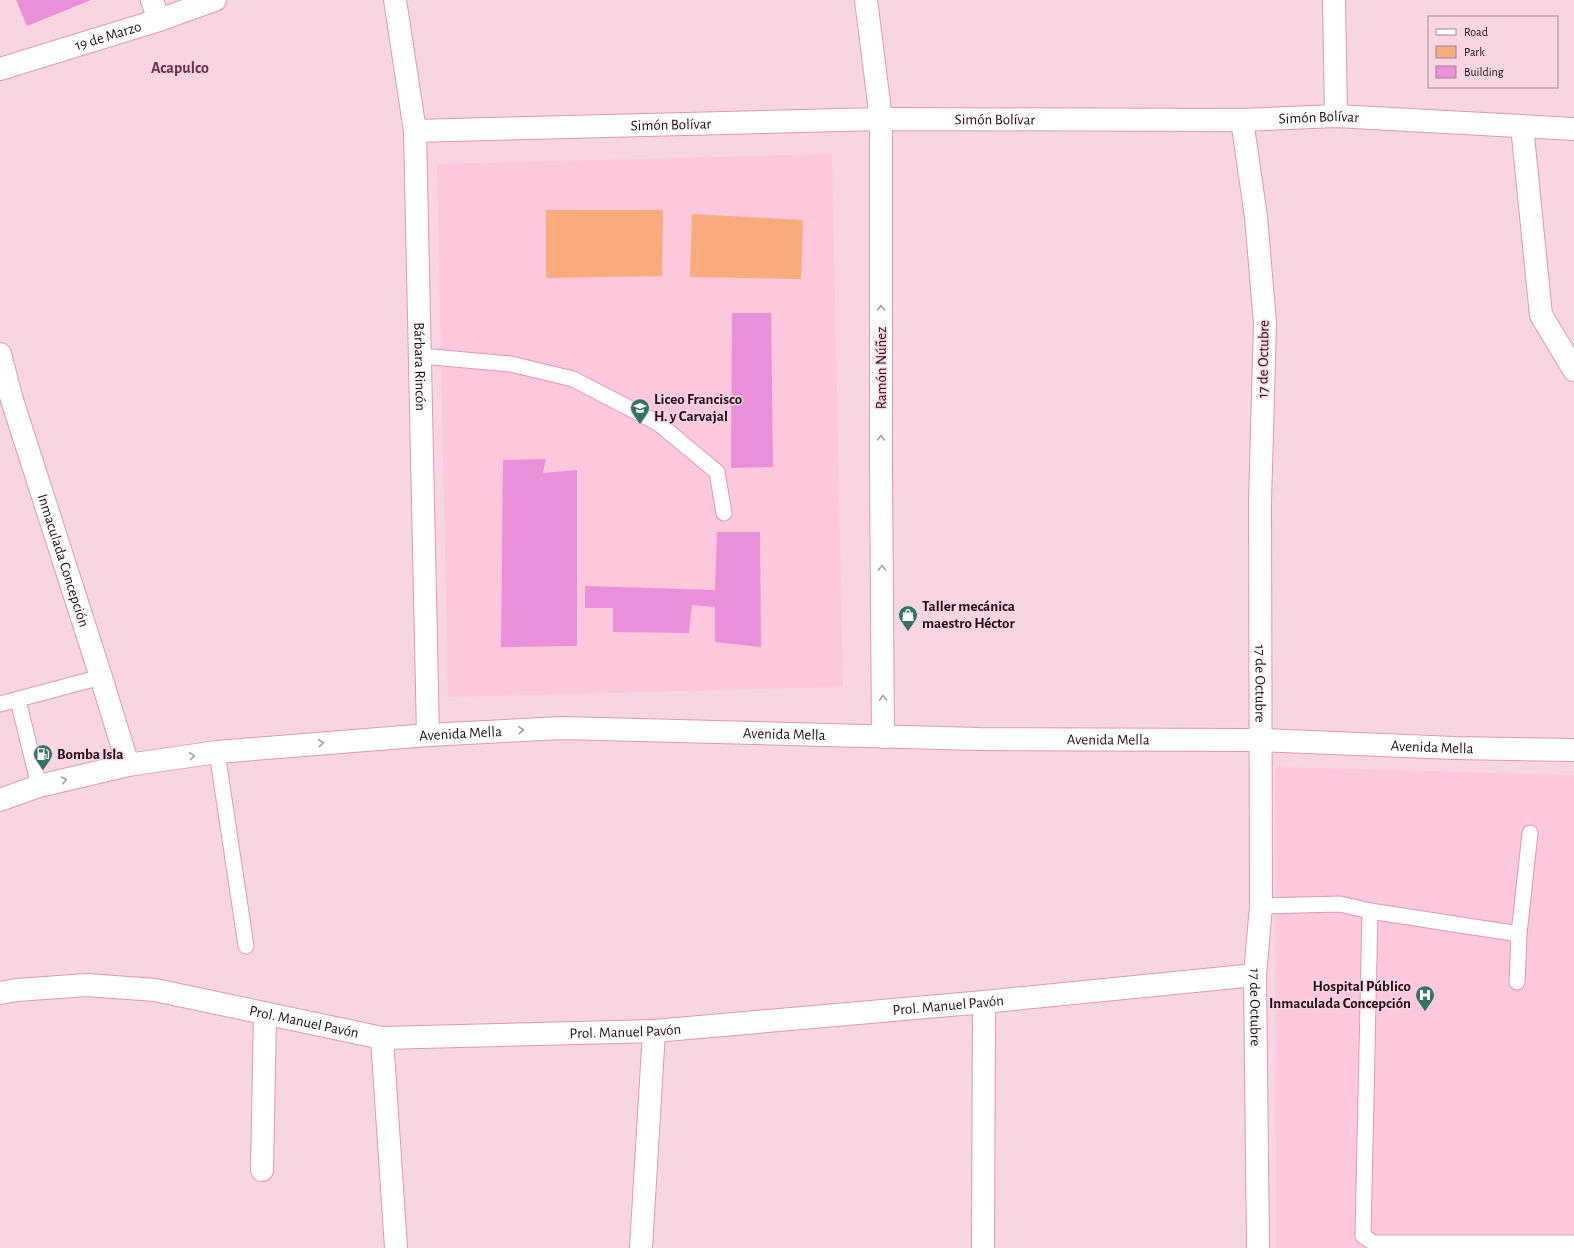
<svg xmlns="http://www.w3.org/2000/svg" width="1574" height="1248" viewBox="0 0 1574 1248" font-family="'Alegreya Sans',sans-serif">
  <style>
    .built { fill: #fdc7dc }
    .green { fill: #f8ac7b }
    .building { fill: #ea90da }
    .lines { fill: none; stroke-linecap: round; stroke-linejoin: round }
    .lane-casing { stroke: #e396b5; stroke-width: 17 }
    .street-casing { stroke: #e396b5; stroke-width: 24 }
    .primary-casing { stroke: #e396b5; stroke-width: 24 }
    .lane { stroke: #fff; stroke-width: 15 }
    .street { stroke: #fff; stroke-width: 22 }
    .primary { stroke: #fff; stroke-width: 22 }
    .oneway { stroke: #a89da2 }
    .labels { text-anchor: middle; stroke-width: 3; stroke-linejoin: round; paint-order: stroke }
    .street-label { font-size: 15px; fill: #260a17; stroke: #f7d6e2 }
    .poi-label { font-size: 15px; font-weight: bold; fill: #260a17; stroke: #f7d6e2; text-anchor: start }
    .neighbourhood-label { font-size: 16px; font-weight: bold; fill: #6e2d4b; stroke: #f7d6e2 }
  </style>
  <rect width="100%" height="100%" fill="#f7d6e2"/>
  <g class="built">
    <polygon points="832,154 843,687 448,697 437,164"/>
    <polygon points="1275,767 1574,775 1574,1248 1276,1248"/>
  </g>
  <g class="green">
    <polygon points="546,210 663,210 662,276 546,278"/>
    <polygon points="692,214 803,220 801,279 690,277"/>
  </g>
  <g class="building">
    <polygon points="16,0 91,0 27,26"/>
    <polygon points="732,313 771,313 773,467 731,468"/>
    <polygon points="546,459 543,473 577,470 577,646 501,647 503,460"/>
    <polygon points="717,532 760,532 761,647 715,642 715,607 692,605 689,633 613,632 613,608 585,608 585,586 715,590"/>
  </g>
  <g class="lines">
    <defs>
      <g id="lane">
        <polyline points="421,356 511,364 573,379 658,423 717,472 724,513"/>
        <polyline points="18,700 39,786"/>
        <polyline points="0,704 101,677"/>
        <polyline points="217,752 246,946"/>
        <polyline points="1261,906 1340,904 1370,911 1519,934 1517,982"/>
        <polyline points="1370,911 1363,1236 1374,1243 1574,1243"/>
        <polyline points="1519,934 1530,833"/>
      </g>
      <g id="street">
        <polyline points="152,0 159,20"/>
        <path id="s1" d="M395 0 415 131 428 735"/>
        <polyline points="1334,0 1336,116"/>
        <path id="s2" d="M0 69 159 20 215 0"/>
        <path id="s3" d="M1242 120 1256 217 1265 323 1260 502 1261 906 1255 975 1258 1248"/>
        <polyline points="1522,126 1541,315 1574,370"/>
        <path id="s4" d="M415 131 881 119 1242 120 1336 116 1574 129"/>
        <path id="s5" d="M0 354 12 400 101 677 128 765"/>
        <path id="s6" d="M0 993 17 990 87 985 155 990 382 1038 654 1031 984 1002 1255 975"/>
        <polyline points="382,1038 396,1248"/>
        <polyline points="262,1170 265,1014"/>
        <polyline points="641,1248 654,1031"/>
        <polyline points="983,1248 984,1002"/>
      </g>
      <g id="primary">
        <polyline points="866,0 881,119 881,467 883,737"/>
        <path id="s7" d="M0 800 39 786 128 765 217 752 428 735 562 728 979 739 1261 740 1454 748 1574 750"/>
      </g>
    </defs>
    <use href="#lane" class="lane-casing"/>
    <use href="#street" class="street-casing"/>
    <use href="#primary" class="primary-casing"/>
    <use href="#lane" class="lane"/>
    <use href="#street" class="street"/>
    <use href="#primary" class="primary"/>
  </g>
  <defs><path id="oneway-chevron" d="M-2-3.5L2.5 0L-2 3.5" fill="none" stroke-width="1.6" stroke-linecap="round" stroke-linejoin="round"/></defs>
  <g class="oneway">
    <use href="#oneway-chevron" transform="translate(881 308) rotate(-90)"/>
    <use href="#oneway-chevron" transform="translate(881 438) rotate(-90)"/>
    <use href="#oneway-chevron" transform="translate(882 568) rotate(-90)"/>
    <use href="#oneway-chevron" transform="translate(883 698) rotate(-90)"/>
    <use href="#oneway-chevron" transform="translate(521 730) rotate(-3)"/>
    <use href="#oneway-chevron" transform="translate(321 743) rotate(-5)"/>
    <use href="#oneway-chevron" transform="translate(192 756) rotate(-8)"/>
    <use href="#oneway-chevron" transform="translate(64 780) rotate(-13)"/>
  </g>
  <defs>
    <symbol id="university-pin" viewBox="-11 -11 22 30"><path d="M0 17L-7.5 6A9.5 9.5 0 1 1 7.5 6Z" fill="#337362" stroke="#f7d6e2"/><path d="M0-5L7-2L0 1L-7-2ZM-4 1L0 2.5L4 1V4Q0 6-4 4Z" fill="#fff"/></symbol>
    <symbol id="shop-pin" viewBox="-11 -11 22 30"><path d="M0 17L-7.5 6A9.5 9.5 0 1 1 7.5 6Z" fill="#337362" stroke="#f7d6e2"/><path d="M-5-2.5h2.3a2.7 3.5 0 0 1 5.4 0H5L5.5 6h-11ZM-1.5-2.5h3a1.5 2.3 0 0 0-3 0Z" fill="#fff"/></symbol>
    <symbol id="fuel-pin" viewBox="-11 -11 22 30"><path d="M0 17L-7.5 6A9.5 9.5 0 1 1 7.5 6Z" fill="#337362" stroke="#f7d6e2"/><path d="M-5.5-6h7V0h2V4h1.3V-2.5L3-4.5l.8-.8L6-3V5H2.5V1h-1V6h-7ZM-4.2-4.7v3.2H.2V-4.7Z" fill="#fff"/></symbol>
    <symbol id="hospital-pin" viewBox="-11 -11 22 30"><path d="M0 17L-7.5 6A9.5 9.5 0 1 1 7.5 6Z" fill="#337362" stroke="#f7d6e2"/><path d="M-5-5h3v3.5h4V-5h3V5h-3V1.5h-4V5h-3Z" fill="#fff"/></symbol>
  </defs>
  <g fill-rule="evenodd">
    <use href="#university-pin" x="629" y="397" width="22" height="30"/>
    <use href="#shop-pin" x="897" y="604" width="22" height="30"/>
    <use href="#fuel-pin" x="32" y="743" width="22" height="30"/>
    <use href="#hospital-pin" x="1414" y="984" width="22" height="30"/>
  </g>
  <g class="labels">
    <g class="street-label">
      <text dy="5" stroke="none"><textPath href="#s2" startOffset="113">19 de Marzo</textPath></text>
      <text dy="5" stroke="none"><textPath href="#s4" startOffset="904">Simón Bolívar</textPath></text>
      <text dy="5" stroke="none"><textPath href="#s4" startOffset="580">Simón Bolívar</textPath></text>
      <text dy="5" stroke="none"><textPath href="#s4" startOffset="256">Simón Bolívar</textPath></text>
      <text transform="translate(1263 359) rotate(-89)" y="5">17 de Octubre</text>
      <text dy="5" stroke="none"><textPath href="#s1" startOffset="368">Bárbara Rincón</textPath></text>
      <text transform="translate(881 368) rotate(-90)" y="5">Ramón Núñez</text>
      <text dy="5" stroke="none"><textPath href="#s5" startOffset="216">Inmaculada Concepción</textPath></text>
      <text dy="5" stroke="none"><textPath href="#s3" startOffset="565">17 de Octubre</textPath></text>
      <text dy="5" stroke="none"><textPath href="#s7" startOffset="467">Avenida Mella</textPath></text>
      <text dy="5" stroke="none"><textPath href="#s7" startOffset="791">Avenida Mella</textPath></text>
      <text dy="5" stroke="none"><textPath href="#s7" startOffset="1115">Avenida Mella</textPath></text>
      <text dy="5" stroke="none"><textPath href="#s7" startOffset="1439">Avenida Mella</textPath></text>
      <text dy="5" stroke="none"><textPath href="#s6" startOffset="955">Prol. Manuel Pavón</textPath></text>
      <text dy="5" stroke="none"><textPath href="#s3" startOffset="889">17 de Octubre</textPath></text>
      <text dy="5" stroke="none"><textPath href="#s6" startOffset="308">Prol. Manuel Pavón</textPath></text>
      <text dy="5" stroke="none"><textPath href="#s6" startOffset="631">Prol. Manuel Pavón</textPath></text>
    </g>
    <g class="poi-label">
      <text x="654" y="404">Liceo Francisco<tspan x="654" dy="17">H. y Carvajal</tspan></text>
      <text x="922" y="611">Taller mecánica<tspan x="922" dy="17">maestro Héctor</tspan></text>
      <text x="57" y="759">Bomba Isla</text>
      <text x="1411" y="991" text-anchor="end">Hospital Público<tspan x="1411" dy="17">Inmaculada Concepción</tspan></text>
    </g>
    <g class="neighbourhood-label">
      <text x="180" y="73">Acapulco</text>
    </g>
  </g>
  <rect x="1428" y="16" width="130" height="72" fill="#f7d6e2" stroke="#a38491"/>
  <rect x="1436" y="29" width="20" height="6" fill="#ffffff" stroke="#a38491"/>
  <text x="1464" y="36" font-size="12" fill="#260a17">Road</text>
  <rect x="1436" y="46" width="20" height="12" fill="#f8ac7b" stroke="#a38491"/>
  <text x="1464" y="56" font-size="12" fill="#260a17">Park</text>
  <rect x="1436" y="66" width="20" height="12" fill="#ea90da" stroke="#a38491"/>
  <text x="1464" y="76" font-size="12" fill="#260a17">Building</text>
</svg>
